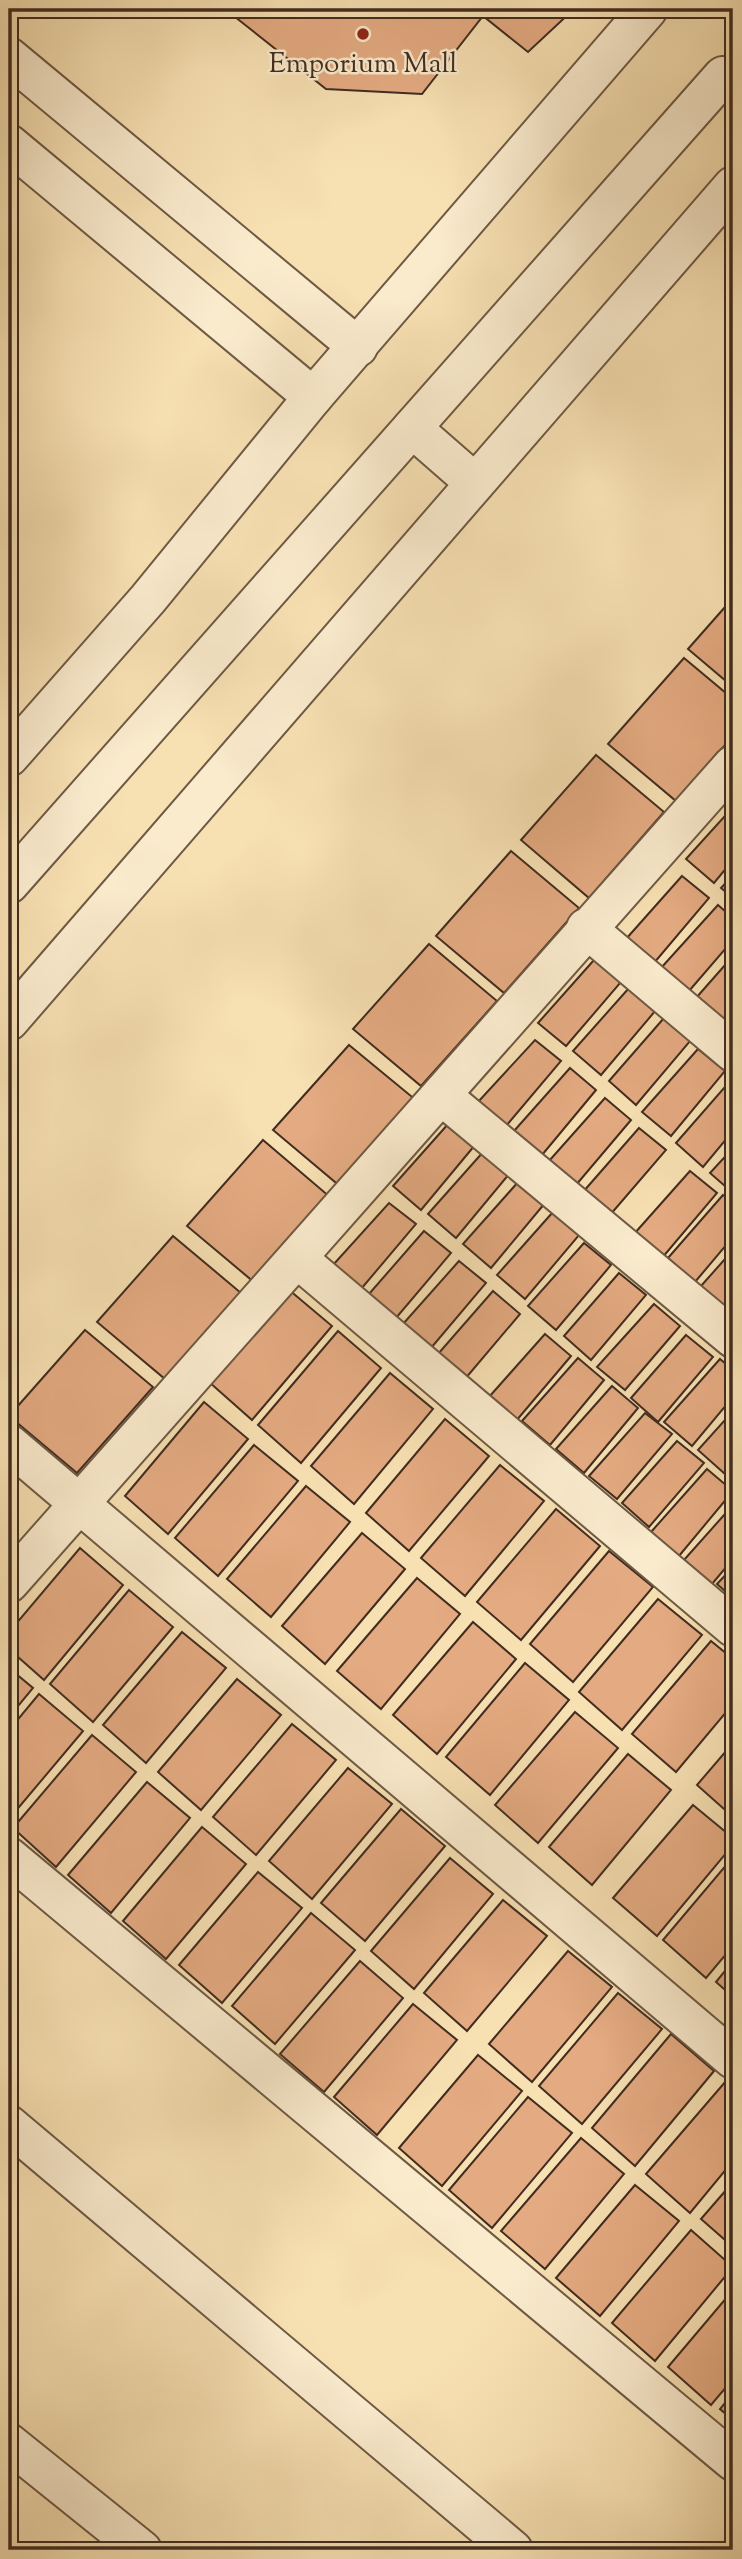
<svg xmlns="http://www.w3.org/2000/svg" width="742" height="2559" viewBox="0 0 742 2559" font-family="'Sorts Mill Goudy',serif">
  <style>
    .building { fill: #e4aa81; stroke: #412c20; stroke-width: 2 }
    .lines { fill: none; stroke-linecap: round; stroke-linejoin: round }
    .minor-casing { stroke: #6e5944; stroke-width: 42 }
    .tertiary-casing { stroke: #6e5944; stroke-width: 42 }
    .minor { stroke: #faebcd; stroke-width: 38 }
    .tertiary { stroke: #faebcd; stroke-width: 38 }
    .poi-dot { fill: #8f2418; stroke: #faebcd; stroke-width: 2.5 }
    .labels { text-anchor: middle; stroke-width: 5; stroke-linejoin: round; paint-order: stroke }
    .poi-label { font-size: 28px; fill: #412c20; stroke: #faebcd }
  </style>
  <rect width="100%" height="100%" fill="#f7e0b2"/>
  <filter id="stains"><feTurbulence type="fractalNoise" baseFrequency=".00286" numOctaves="4"/><feColorMatrix values="0 0 0 0 .2 0 0 0 0 .09 0 0 0 0 .02 0 0 0 .5 -.17"/></filter>
  <radialGradient id="worn" r=".72"><stop offset=".6" stop-color="#630" stop-opacity="0"/><stop offset="1" stop-color="#630" stop-opacity=".3"/></radialGradient>
  <g class="building">
    <polygon points="225,9 574,9 528,52 483,16 422,94 326,89"/>
    <polygon points="733,598 733,687 688,649"/>
    <polygon points="684,658 733,699 733,736 676,801 608,744"/>
    <polygon points="596,755 664,812 589,898 521,840"/>
    <polygon points="733,807 733,860 714,883 686,859"/>
    <polygon points="511,851 579,908 504,993 436,936"/>
    <polygon points="733,875 733,898 721,888"/>
    <polygon points="682,876 709,898 654,963 626,939"/>
    <polygon points="718,905 733,918 733,940 689,991 661,968"/>
    <polygon points="429,944 497,1001 421,1086 353,1029"/>
    <polygon points="733,956 733,1011 724,1022 696,998"/>
    <polygon points="594,960 621,982 566,1046 538,1023"/>
    <polygon points="629,988 656,1010 601,1075 573,1051"/>
    <polygon points="664,1018 691,1040 636,1105 609,1081"/>
    <polygon points="535,1040 561,1061 506,1126 478,1102"/>
    <polygon points="349,1045 417,1101 341,1187 273,1130"/>
    <polygon points="698,1049 725,1071 671,1136 642,1112"/>
    <polygon points="570,1068 596,1090 542,1155 514,1131"/>
    <polygon points="731,1080 733,1131 703,1167 676,1143"/>
    <polygon points="605,1098 631,1120 576,1185 549,1161"/>
    <polygon points="449,1123 475,1145 421,1210 393,1186"/>
    <polygon points="639,1128 666,1150 610,1215 583,1192"/>
    <polygon points="263,1140 330,1197 255,1283 187,1226"/>
    <polygon points="733,1148 733,1193 710,1173"/>
    <polygon points="484,1151 510,1173 456,1238 428,1214"/>
    <polygon points="690,1171 717,1193 662,1258 634,1234"/>
    <polygon points="519,1181 545,1203 491,1268 463,1244"/>
    <polygon points="723,1195 733,1203 733,1237 695,1282 668,1258"/>
    <polygon points="389,1203 416,1224 361,1289 333,1265"/>
    <polygon points="553,1212 580,1234 525,1299 497,1275"/>
    <polygon points="424,1231 451,1253 396,1318 369,1294"/>
    <polygon points="173,1236 241,1293 165,1379 97,1322"/>
    <polygon points="584,1243 611,1265 556,1330 528,1306"/>
    <polygon points="733,1250 733,1305 729,1310 701,1286"/>
    <polygon points="459,1261 486,1283 431,1348 403,1324"/>
    <polygon points="619,1273 646,1295 591,1360 564,1336"/>
    <polygon points="288,1289 332,1326 252,1420 209,1382"/>
    <polygon points="493,1291 520,1314 465,1379 438,1354"/>
    <polygon points="654,1304 680,1326 625,1390 597,1367"/>
    <polygon points="85,1330 153,1387 77,1473 9,1416"/>
    <polygon points="338,1331 381,1368 301,1463 258,1425"/>
    <polygon points="545,1334 571,1356 516,1421 489,1397"/>
    <polygon points="686,1335 713,1357 658,1422 631,1398"/>
    <polygon points="578,1358 604,1380 550,1445 522,1421"/>
    <polygon points="720,1359 733,1370 733,1397 692,1446 664,1422"/>
    <polygon points="390,1373 433,1409 354,1504 311,1466"/>
    <polygon points="612,1386 638,1408 584,1473 556,1449"/>
    <polygon points="204,1402 248,1439 168,1534 125,1496"/>
    <polygon points="733,1411 733,1464 725,1474 698,1450"/>
    <polygon points="645,1413 672,1434 617,1499 589,1476"/>
    <polygon points="445,1419 489,1456 409,1551 366,1513"/>
    <polygon points="677,1441 704,1463 649,1527 622,1503"/>
    <polygon points="254,1445 298,1481 218,1576 175,1538"/>
    <polygon points="500,1465 544,1501 465,1596 421,1558"/>
    <polygon points="707,1469 733,1491 679,1556 651,1532"/>
    <polygon points="306,1486 350,1522 271,1617 227,1579"/>
    <polygon points="733,1505 733,1559 712,1584 684,1560"/>
    <polygon points="556,1509 600,1546 521,1640 477,1602"/>
    <polygon points="362,1533 405,1569 325,1664 282,1626"/>
    <polygon points="80,1548 123,1585 44,1680 9,1649 9,1632"/>
    <polygon points="609,1551 653,1587 573,1682 530,1644"/>
    <polygon points="733,1567 733,1598 717,1584"/>
    <polygon points="417,1578 460,1614 381,1709 337,1671"/>
    <polygon points="129,1590 173,1627 93,1722 50,1684"/>
    <polygon points="658,1599 702,1635 622,1730 579,1692"/>
    <polygon points="473,1622 516,1659 437,1754 393,1715"/>
    <polygon points="182,1632 226,1668 146,1763 103,1725"/>
    <polygon points="711,1641 733,1659 733,1704 676,1772 632,1734"/>
    <polygon points="525,1663 569,1700 490,1795 446,1757"/>
    <polygon points="9,1668 33,1688 9,1717"/>
    <polygon points="237,1679 281,1715 201,1810 158,1772"/>
    <polygon points="39,1694 83,1731 9,1819 9,1730"/>
    <polygon points="575,1712 618,1748 538,1843 495,1805"/>
    <polygon points="292,1724 336,1760 256,1855 213,1817"/>
    <polygon points="92,1735 136,1772 56,1867 13,1828"/>
    <polygon points="733,1743 733,1817 697,1785"/>
    <polygon points="628,1754 671,1790 592,1885 549,1847"/>
    <polygon points="348,1768 392,1804 312,1899 269,1861"/>
    <polygon points="147,1782 190,1818 111,1913 68,1875"/>
    <polygon points="693,1805 733,1838 733,1845 657,1936 613,1898"/>
    <polygon points="401,1809 445,1846 365,1941 321,1903"/>
    <polygon points="202,1827 246,1864 166,1959 123,1921"/>
    <polygon points="733,1857 733,1946 706,1978 663,1940"/>
    <polygon points="450,1858 493,1894 414,1989 371,1951"/>
    <polygon points="258,1872 302,1908 222,2003 179,1965"/>
    <polygon points="503,1900 547,1936 467,2031 424,1993"/>
    <polygon points="311,1913 355,1950 275,2044 232,2006"/>
    <polygon points="568,1951 612,1987 532,2082 489,2044"/>
    <polygon points="360,1961 403,1998 324,2092 280,2054"/>
    <polygon points="733,1961 733,1997 716,1982"/>
    <polygon points="618,1993 662,2029 582,2124 539,2086"/>
    <polygon points="413,2004 457,2040 377,2135 334,2097"/>
    <polygon points="671,2034 714,2071 635,2166 592,2128"/>
    <polygon points="478,2055 522,2091 442,2186 399,2148"/>
    <polygon points="726,2081 733,2087 733,2161 690,2213 646,2174"/>
    <polygon points="528,2097 572,2133 492,2228 449,2190"/>
    <polygon points="581,2138 624,2174 545,2269 501,2231"/>
    <polygon points="733,2182 733,2247 701,2219"/>
    <polygon points="635,2185 679,2221 600,2316 556,2278"/>
    <polygon points="691,2230 733,2267 655,2361 612,2323"/>
    <polygon points="733,2290 733,2379 711,2405 668,2367"/>
    <polygon points="733,2393 733,2420 720,2409"/>
  </g>
  <g class="lines">
    <defs>
      <g id="minor">
        <polyline points="9,57 358,347"/>
        <polyline points="9,144 313,397"/>
        <polyline points="412,428 475,483"/>
        <polyline points="9,757 148,599 313,397 648,9"/>
        <polyline points="9,884 723,76"/>
        <polyline points="586,928 733,1052"/>
        <polyline points="442,1096 733,1338"/>
        <polyline points="298,1259 733,1627"/>
        <polyline points="9,1583 733,765"/>
        <polyline points="9,1857 733,2461"/>
        <polyline points="9,2125 513,2550"/>
        <polyline points="9,2443 142,2550"/>
      </g>
      <g id="tertiary">
        <polyline points="9,1021 733,186"/>
        <polyline points="9,1444 733,2059"/>
      </g>
    </defs>
    <use href="#minor" class="minor-casing"/>
    <use href="#tertiary" class="tertiary-casing"/>
    <use href="#minor" class="minor"/>
    <use href="#tertiary" class="tertiary"/>
  </g>
  <circle class="poi-dot" cx="363" cy="34" r="7"/>
  <g class="labels">
    <g class="poi-label">
      <text x="363" y="72">Emporium Mall</text>
    </g>
  </g>
  <rect width="742" height="2559" fill="none" stroke="#f7e0b2" stroke-width="35"/>
  <rect x="10" y="10" width="721" height="2538" fill="none" stroke="#412c20" stroke-width="3.5"/>
  <rect x="18" y="18" width="707" height="2524" fill="none" stroke="#412c20" stroke-width="2"/>
  <rect width="100%" height="100%" filter="url(#stains)"/>
  <rect width="100%" height="100%" fill="url(#worn)"/>
</svg>
